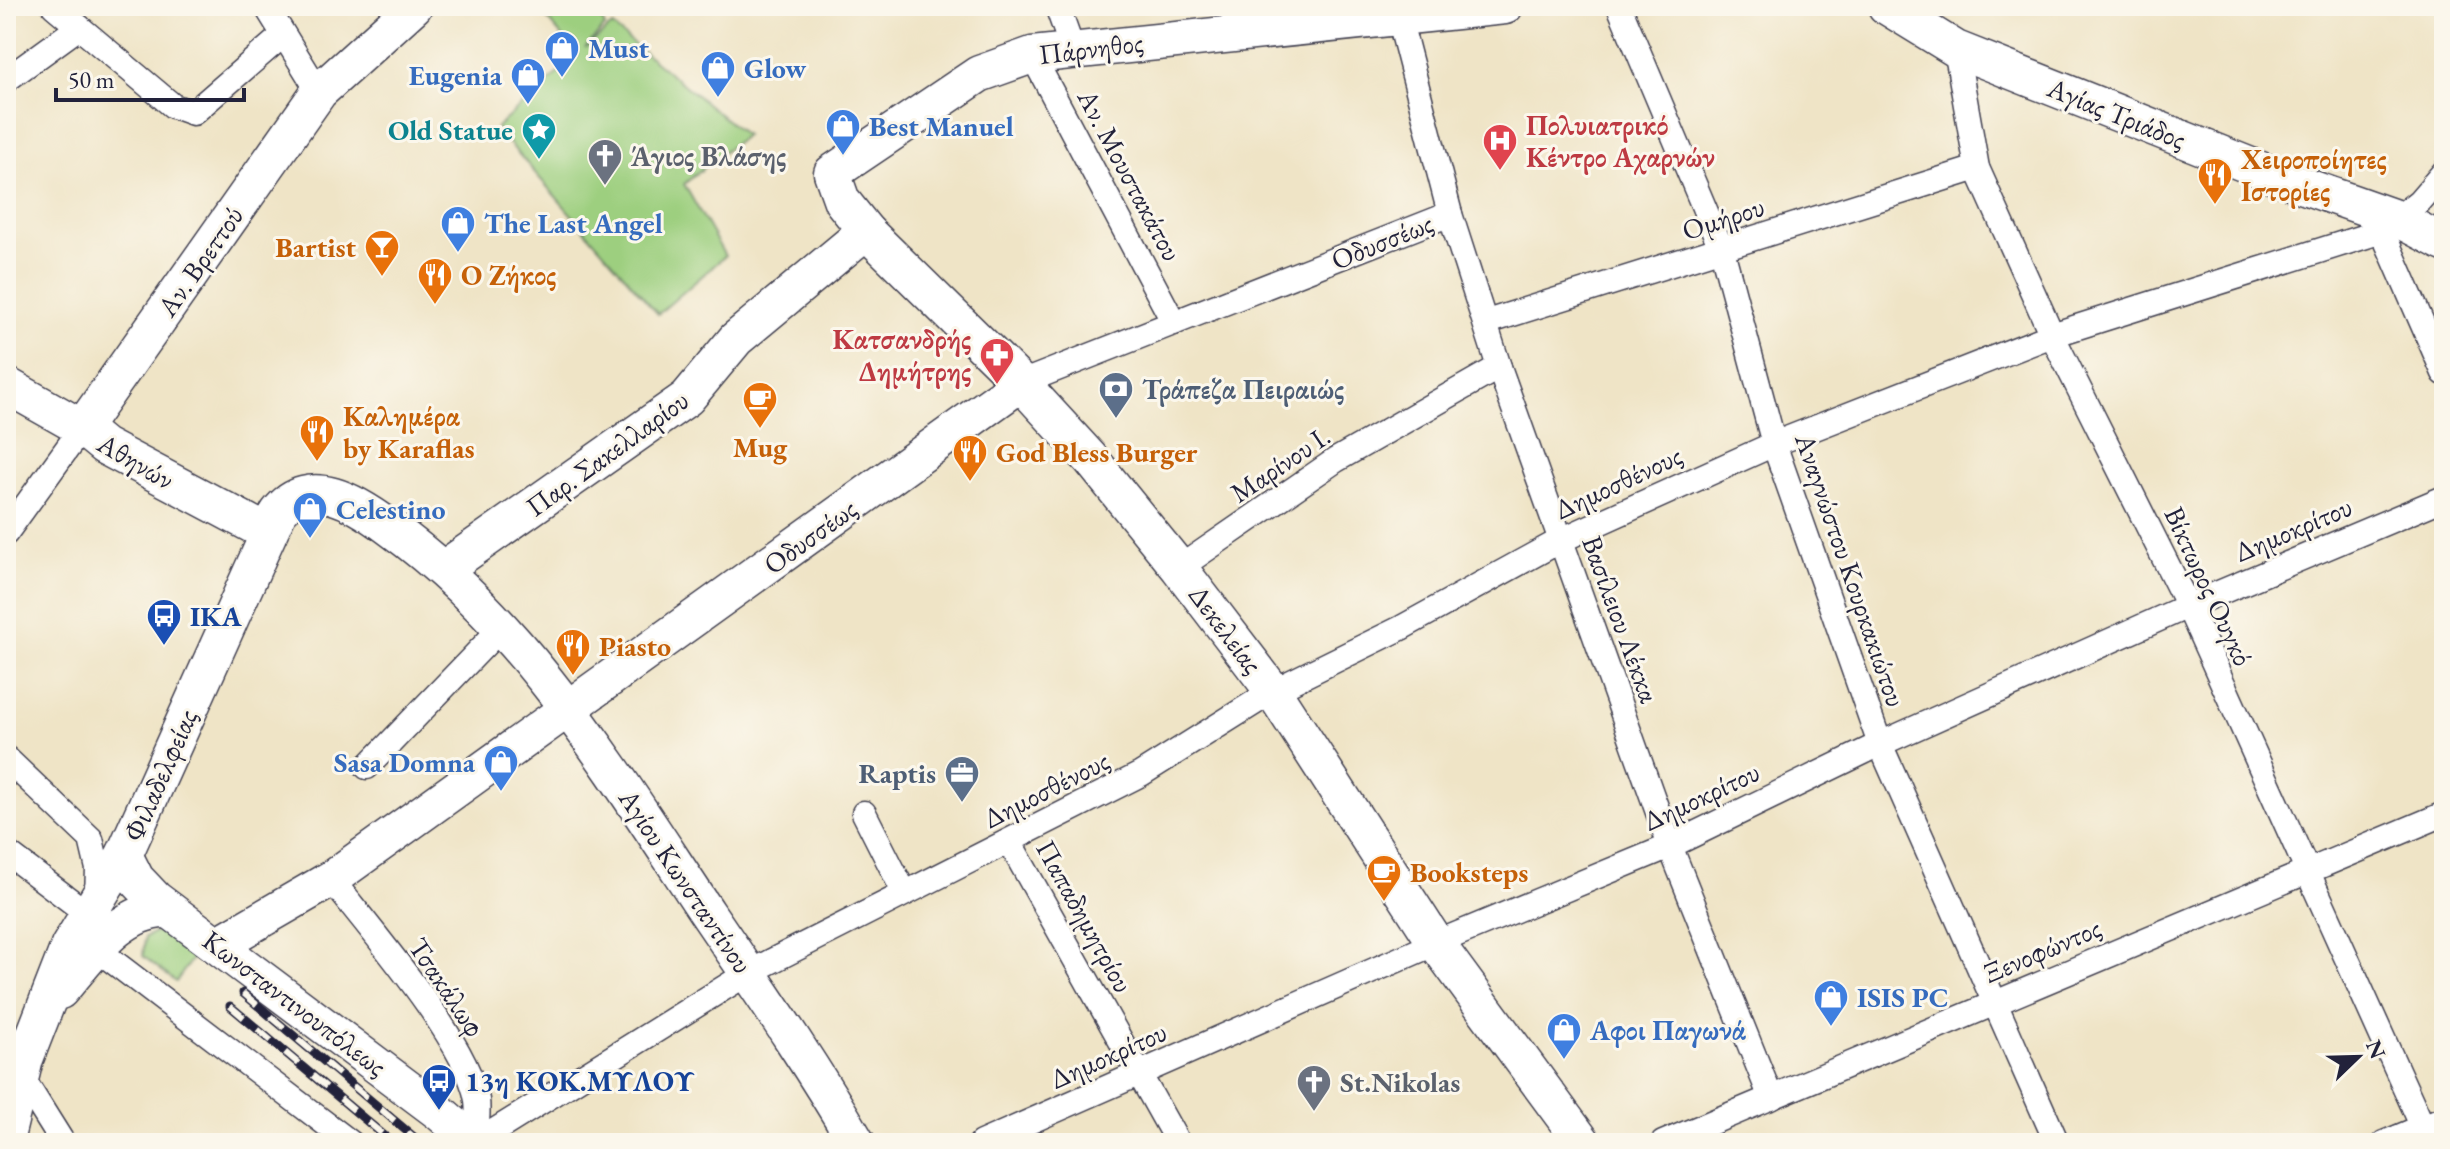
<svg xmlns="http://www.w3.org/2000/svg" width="2450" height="1149" viewBox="0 0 2450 1149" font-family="'EB Garamond',serif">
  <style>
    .green { fill: #9dcf7f; stroke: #60785d; stroke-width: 2 }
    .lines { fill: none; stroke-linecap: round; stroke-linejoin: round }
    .street-casing { stroke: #413f50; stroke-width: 27 }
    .secondary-casing { stroke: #413f50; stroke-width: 39 }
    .street { stroke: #fff; stroke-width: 24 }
    .secondary { stroke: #fff; stroke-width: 36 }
    .rail-casing { stroke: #22223b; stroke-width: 9 }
    .rail { stroke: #fbf7ec; stroke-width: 6; stroke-dasharray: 18; stroke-linecap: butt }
    .labels { text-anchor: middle; stroke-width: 6; stroke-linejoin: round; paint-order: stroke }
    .shop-label { font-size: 28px; font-weight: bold; fill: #366cbe; stroke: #fbf7ec; text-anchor: start }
    .street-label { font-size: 28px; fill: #22223b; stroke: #fbf7ec }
    .health-label { font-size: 28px; font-weight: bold; fill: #be3a42; stroke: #fbf7ec; text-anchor: start }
    .culture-label { font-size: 28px; font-weight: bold; fill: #0d838f; stroke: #fbf7ec; text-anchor: end }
    .worship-label { font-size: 28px; font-weight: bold; fill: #5b616d; stroke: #fbf7ec; text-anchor: start }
    .food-label { font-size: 28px; font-weight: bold; fill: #c56008; stroke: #fbf7ec; text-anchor: start }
    .service-label { font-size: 28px; font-weight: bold; fill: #4e5e75; stroke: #fbf7ec; text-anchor: start }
    .transit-label { font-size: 28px; font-weight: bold; fill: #164399; stroke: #fbf7ec; text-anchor: start }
  </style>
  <rect width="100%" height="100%" fill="#fbf7ec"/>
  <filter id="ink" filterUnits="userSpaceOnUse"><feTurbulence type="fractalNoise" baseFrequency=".0125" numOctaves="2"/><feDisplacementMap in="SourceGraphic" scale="16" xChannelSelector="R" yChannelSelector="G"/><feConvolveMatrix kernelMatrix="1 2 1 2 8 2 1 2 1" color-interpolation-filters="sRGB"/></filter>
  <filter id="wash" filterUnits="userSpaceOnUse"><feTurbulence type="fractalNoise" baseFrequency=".006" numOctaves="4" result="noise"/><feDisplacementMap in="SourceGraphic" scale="32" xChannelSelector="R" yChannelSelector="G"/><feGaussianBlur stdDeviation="1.8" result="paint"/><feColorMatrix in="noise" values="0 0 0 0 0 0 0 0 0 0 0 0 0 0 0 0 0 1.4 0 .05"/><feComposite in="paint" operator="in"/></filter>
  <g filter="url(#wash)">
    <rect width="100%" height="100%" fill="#efe4c6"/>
    <g class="green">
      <polygon points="536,6 594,6 605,26 585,48 612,26 745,135 684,184 725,256 658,314 496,128 578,55"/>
      <polygon points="163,928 197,951 176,982 143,956 145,937"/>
    </g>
  </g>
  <g filter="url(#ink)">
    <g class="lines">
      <defs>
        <g id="street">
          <polyline points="54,6 173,106 193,113 282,36"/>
          <polyline points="266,6 319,92"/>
          <polyline points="1057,6 1072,48"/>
          <polyline points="1619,6 1722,250 1774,444 1880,744 2057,1143"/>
          <polyline points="1398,14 1450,214 1499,367 1670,846 1771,1098"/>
          <polyline points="1956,49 1977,168 2052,335 2188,606 2430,1143"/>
          <polyline points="1032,55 1174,323"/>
          <polyline points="6,80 79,27"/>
          <polyline points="2382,231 2444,373"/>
          <polyline points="1487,322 1977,168"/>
          <polyline points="1021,383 1450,214"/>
          <polyline points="6,533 82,428"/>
          <polyline points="1179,568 1336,460 1499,367"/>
          <polyline points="6,758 91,839 98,869 97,897"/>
          <polyline points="367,767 501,628"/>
          <polyline points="864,813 904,892"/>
          <polyline points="1010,843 1178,1143"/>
          <polyline points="6,852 88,914"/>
          <path d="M331 879C370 929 467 1041 477 1100 479 1114 476 1129 475 1143"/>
          <polyline points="98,950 351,1143"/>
          <polyline points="15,1075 21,1076 63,1143"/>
          <polyline points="475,1143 748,973 1141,774 1273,691 1401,628 1561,540 1774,444 2052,335 2382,231 2419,201 2444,172"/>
          <polyline points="981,1143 1436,943 1670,846 1880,744 2188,606 2444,498"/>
          <polyline points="1663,1143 2444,814"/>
          <polyline points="2384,1143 2444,1118"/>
        </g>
        <g id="secondary">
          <polyline points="1505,6 1032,55 979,74 832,173 842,201 866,231 1021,383 1090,458 1179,568 1273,691 1436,943 1583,1143"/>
          <polyline points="1886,6 1956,49 2276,176 2398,219 2444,243"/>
          <polyline points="6,385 82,428 104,446 268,533"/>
          <polyline points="82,428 319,92 414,6"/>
          <polyline points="445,568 687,398 736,339 866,231"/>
          <polyline points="124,855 136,879 155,899 439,1112 475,1143"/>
          <polyline points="217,945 331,879 1021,383"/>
          <path d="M60 991C88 960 121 907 169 910"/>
          <path d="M6 1137 25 1059 69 946 124 855 278 513C309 472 358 504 389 527 527 626 615 775 708 914 759 989 811 1064 857 1143"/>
        </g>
      </defs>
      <use href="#street" class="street-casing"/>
      <use href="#secondary" class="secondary-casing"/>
      <use href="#street" class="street"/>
      <use href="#secondary" class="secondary"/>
      <defs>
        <g id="rail">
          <polyline points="243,993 421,1143"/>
          <polyline points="230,1006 393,1143"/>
        </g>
      </defs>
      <use href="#rail" class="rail-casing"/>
      <use href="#rail" class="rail"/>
    </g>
  </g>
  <defs>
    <symbol id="shop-pin" viewBox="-11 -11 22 30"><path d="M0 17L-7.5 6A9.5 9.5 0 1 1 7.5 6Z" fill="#3f7fe0" stroke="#fbf7ec"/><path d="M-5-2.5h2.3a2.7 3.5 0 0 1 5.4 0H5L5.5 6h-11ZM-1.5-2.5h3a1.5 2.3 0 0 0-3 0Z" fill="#fff"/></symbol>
    <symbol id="sight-pin" viewBox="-11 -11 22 30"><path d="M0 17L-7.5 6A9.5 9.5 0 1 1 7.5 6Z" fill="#0f9aa8" stroke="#fbf7ec"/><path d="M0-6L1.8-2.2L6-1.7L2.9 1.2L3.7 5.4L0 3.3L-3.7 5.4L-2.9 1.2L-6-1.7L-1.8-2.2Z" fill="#fff"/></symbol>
    <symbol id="hospital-pin" viewBox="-11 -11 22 30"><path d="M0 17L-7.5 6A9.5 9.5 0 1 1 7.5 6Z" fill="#e0444e" stroke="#fbf7ec"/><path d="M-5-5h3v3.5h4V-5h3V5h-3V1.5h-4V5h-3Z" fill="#fff"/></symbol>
    <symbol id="church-pin" viewBox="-11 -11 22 30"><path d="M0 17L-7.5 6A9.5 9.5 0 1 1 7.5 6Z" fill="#6b7280" stroke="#fbf7ec"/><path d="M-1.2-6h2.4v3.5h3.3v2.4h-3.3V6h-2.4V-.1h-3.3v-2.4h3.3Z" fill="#fff"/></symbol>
    <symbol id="restaurant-pin" viewBox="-11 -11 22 30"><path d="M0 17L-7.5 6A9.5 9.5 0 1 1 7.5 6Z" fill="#e8710a" stroke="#fbf7ec"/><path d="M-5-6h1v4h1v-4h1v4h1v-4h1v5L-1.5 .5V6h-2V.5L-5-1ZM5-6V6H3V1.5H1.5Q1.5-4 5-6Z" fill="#fff"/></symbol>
    <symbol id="bar-pin" viewBox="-11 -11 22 30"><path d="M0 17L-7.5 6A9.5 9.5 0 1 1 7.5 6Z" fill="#e8710a" stroke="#fbf7ec"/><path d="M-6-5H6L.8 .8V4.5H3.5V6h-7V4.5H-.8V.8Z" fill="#fff"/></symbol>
    <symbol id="pharmacy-pin" viewBox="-11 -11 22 30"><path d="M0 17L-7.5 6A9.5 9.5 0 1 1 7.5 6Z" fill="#e0444e" stroke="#fbf7ec"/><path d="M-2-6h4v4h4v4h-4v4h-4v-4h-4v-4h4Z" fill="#fff"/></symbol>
    <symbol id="bank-pin" viewBox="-11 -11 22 30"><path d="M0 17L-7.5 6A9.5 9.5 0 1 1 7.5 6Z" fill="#5c6f8a" stroke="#fbf7ec"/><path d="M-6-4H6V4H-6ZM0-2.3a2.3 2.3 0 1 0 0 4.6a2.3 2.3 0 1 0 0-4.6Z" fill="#fff"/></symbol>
    <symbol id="cafe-pin" viewBox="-11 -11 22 30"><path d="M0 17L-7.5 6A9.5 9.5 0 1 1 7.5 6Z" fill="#e8710a" stroke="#fbf7ec"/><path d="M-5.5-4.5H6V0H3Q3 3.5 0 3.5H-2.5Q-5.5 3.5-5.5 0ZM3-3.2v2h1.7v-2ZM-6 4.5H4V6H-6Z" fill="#fff"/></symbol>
    <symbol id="bus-pin" viewBox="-11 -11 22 30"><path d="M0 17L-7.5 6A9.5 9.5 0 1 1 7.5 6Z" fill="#1a4fb4" stroke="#fbf7ec"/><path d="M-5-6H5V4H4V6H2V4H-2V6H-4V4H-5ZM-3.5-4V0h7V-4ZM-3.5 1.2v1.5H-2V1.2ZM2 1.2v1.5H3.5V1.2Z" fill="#fff"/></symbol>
    <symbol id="office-pin" viewBox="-11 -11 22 30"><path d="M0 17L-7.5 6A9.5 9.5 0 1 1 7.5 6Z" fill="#5c6f8a" stroke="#fbf7ec"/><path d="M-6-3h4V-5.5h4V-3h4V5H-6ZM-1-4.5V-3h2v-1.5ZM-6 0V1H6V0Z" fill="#fff"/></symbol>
  </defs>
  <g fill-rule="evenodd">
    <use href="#shop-pin" x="542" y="28" width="40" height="54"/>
    <use href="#shop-pin" x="698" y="48" width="40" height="54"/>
    <use href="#shop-pin" x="508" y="55" width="40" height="54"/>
    <use href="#shop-pin" x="823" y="106" width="40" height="54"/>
    <use href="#sight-pin" x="519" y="110" width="40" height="54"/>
    <use href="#hospital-pin" x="1480" y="121" width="40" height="54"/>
    <use href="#church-pin" x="585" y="136" width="40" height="54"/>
    <use href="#restaurant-pin" x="2195" y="155" width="40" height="54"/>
    <use href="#shop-pin" x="438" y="203" width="40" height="54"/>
    <use href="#bar-pin" x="362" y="227" width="40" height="54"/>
    <use href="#restaurant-pin" x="415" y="255" width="40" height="54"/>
    <use href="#pharmacy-pin" x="977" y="335" width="40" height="54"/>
    <use href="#bank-pin" x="1096" y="369" width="40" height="54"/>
    <use href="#cafe-pin" x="740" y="379" width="40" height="54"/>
    <use href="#restaurant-pin" x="297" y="412" width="40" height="54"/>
    <use href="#restaurant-pin" x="950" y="432" width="40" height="54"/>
    <use href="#shop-pin" x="290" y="489" width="40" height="54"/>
    <use href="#bus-pin" x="144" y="596" width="40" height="54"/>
    <use href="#restaurant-pin" x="553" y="626" width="40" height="54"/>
    <use href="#shop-pin" x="481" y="742" width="40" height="54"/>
    <use href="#office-pin" x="942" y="753" width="40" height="54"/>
    <use href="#cafe-pin" x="1364" y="852" width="40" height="54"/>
    <use href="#shop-pin" x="1811" y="977" width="40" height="54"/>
    <use href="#shop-pin" x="1544" y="1010" width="40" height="54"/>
    <use href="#bus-pin" x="419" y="1061" width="40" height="54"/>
    <use href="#church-pin" x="1294" y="1062" width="40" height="54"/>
  </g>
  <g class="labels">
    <g class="shop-label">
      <text x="588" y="58">Must</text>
      <text x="744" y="78">Glow</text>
      <text x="502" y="85" text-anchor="end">Eugenia</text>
      <text x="869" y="136">Best Manuel</text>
      <text x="484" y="233">The Last Angel</text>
      <text x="336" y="519">Celestino</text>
      <text x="475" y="772" text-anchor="end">Sasa Domna</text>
      <text x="1857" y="1007">ISIS PC</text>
      <text x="1590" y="1040">Αφοι Παγωνά</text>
    </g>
    <g class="street-label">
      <text transform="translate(1091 48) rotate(-7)" y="10">Πάρνηθος</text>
      <text transform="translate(2117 113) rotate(22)" y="10">Αγίας Τριάδος</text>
      <text transform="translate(1130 175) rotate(62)" y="10">Αν. Μουστακάτου</text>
      <text transform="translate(1723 218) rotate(-18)" y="10">Ομήρου</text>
      <text transform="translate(1382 241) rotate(-22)" y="10">Οδυσσέως</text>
      <text transform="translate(200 261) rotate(-55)" y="10">Αν. Βρεττού</text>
      <text transform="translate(607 453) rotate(-36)" y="10">Παρ. Σακελλαρίου</text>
      <text transform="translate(136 461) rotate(30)" y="10">Αθηνών</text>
      <text transform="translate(1280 464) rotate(-34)" y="10">Μαρίνου Ι.</text>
      <text transform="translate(1618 482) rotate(-25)" y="10">Δημοσθένους</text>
      <text transform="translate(2293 529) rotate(-23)" y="10">Δημοκρίτου</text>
      <text transform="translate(810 536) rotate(-36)" y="10">Οδυσσέως</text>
      <text transform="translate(1851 570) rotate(71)" y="10">Αναγνώστου Κουρκακιώτου</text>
      <text transform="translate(2209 586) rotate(65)" y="10">Βίκτωρος Ουγκό</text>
      <text transform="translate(1621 619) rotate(70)" y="10">Βασίλειου Λέκκα</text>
      <text transform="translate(1226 629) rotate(53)" y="10">Δεκελείας</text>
      <text transform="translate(160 775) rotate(-66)" y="10">Φιλαδελφείας</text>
      <text transform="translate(1046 789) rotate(-27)" y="10">Δημοσθένους</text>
      <text transform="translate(1701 796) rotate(-25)" y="10">Δημοκρίτου</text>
      <text transform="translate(686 881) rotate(56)" y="10">Αγίου Κωνσταντίνου</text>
      <text transform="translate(1085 916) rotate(61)" y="10">Παπαδημητρίου</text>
      <text transform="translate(2042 950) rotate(-23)" y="10">Ξενοφώντος</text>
      <text transform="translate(447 987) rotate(56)" y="10">Τσακάλωφ</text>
      <text transform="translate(295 1003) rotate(37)" y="10">Κωνσταντινουπόλεως</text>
      <text transform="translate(1108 1055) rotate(-24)" y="10">Δημοκρίτου</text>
    </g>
    <g class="health-label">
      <text x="1526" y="135">Πολυιατρικό<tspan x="1526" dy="32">Κέντρο Αχαρνών</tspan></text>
      <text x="971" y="349" text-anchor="end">Κατσανδρής<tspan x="971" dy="32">Δημήτρης</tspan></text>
    </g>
    <g class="culture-label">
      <text x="513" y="140">Old Statue</text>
    </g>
    <g class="worship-label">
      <text x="631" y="166">Άγιος Βλάσης</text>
      <text x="1340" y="1092">St.Nikolas</text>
    </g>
    <g class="food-label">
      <text x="2241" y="169">Χειροποίητες<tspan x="2241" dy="32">Ιστορίες</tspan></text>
      <text x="356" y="257" text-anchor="end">Bartist</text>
      <text x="461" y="285">Ο Ζήκος</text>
      <text x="343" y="426">Καλημέρα<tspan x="343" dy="32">by Karaflas</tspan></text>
      <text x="760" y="457" text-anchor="middle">Mug</text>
      <text x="996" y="462">God Bless Burger</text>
      <text x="599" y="656">Piasto</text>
      <text x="1410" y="882">Booksteps</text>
    </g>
    <g class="service-label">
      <text x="1142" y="399">Τράπεζα Πειραιώς</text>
      <text x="936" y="783" text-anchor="end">Raptis</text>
    </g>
    <g class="transit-label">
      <text x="190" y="626">IKA</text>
      <text x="465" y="1091">13η ΚΟΚ.ΜΥΛΟΥ</text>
    </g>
  </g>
  <rect width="2450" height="1149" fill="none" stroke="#fbf7ec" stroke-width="32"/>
  <g transform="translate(2358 1057) rotate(67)" stroke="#fbf7ec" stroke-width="6" paint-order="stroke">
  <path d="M0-6L14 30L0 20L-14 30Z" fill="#22223b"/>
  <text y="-12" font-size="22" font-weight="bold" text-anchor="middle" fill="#22223b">N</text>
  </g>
  <path d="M56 88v12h188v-12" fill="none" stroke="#22223b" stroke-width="4"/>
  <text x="68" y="88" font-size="24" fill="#22223b" stroke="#fbf7ec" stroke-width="6" paint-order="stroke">50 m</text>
</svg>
